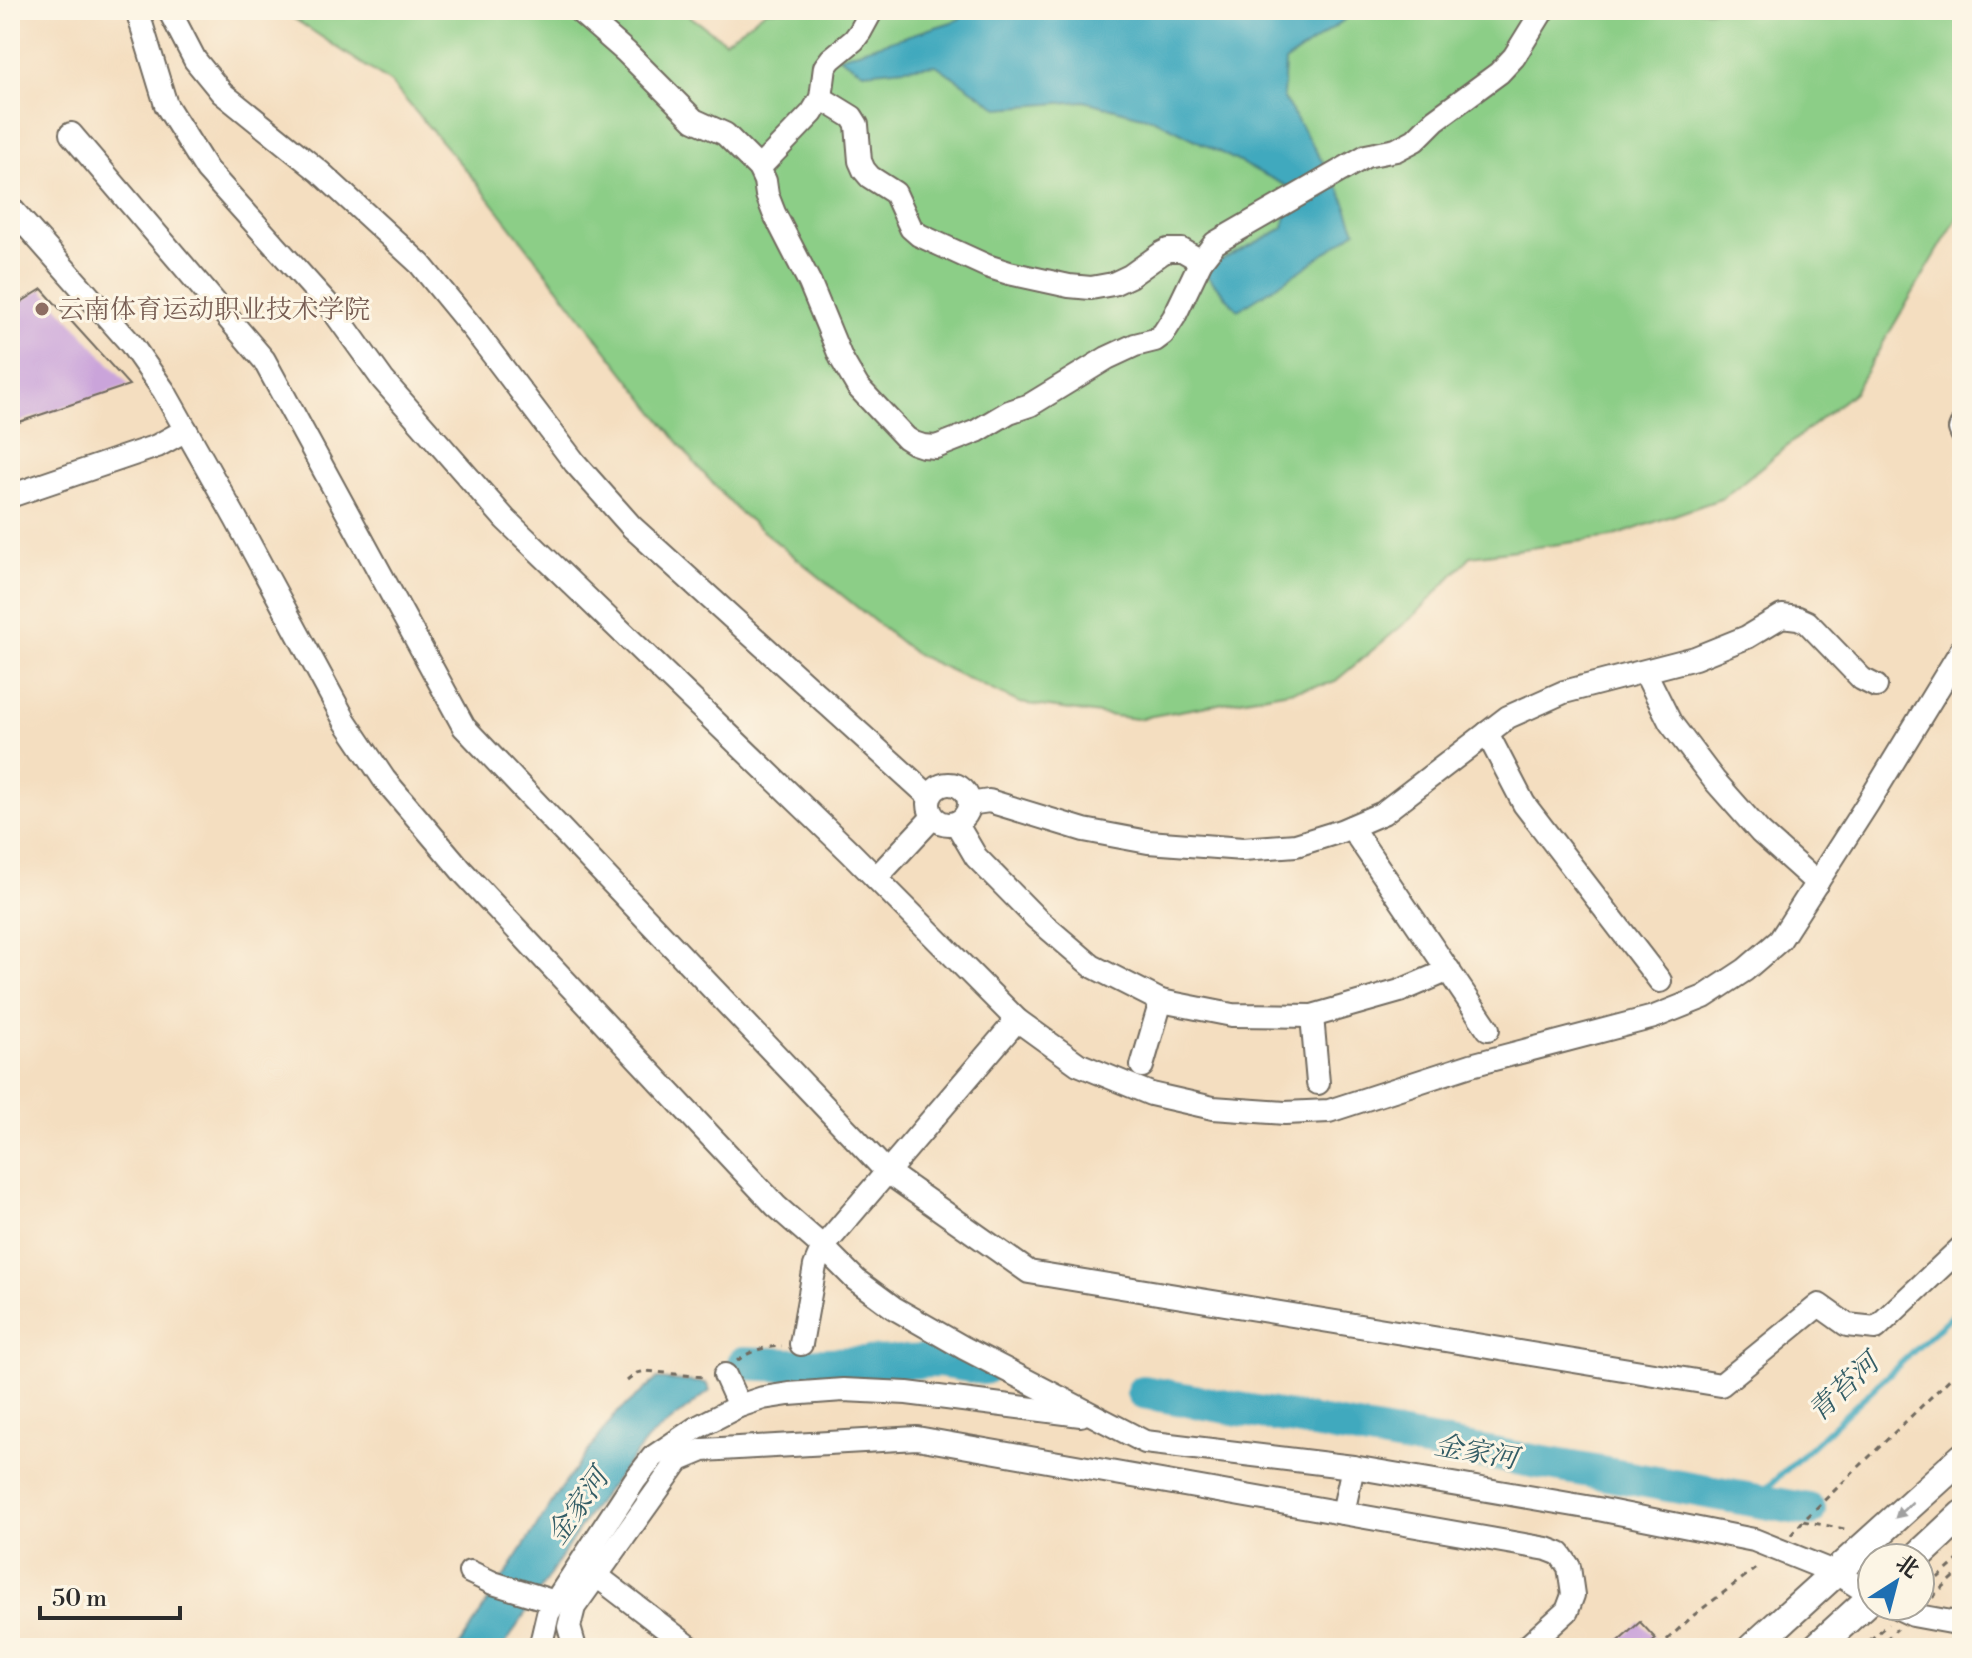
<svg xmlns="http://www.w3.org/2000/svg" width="1972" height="1658" viewBox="0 0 1972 1658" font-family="'Libre Bodoni','Noto Serif SC',serif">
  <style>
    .green { fill: #8cce87; stroke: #5c7c59; stroke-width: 2 }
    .water { fill: #3fa9be; stroke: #356a74; stroke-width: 2 }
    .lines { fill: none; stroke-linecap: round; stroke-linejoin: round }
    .stream { stroke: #3fa9be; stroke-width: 6 }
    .river { stroke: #3fa9be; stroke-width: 34 }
    .building { fill: #caa4da }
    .minor-casing { stroke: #716a5f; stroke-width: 26 }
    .major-casing { stroke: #716a5f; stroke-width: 32 }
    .path { stroke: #716a5f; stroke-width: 3; stroke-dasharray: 6 6; stroke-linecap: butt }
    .minor { stroke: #fff; stroke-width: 22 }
    .major { stroke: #fff; stroke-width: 28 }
    .oneway { fill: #a0a0a0 }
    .education-dot { fill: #8d6e63; stroke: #fcf5e5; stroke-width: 3 }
    .labels { text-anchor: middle; stroke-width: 6; stroke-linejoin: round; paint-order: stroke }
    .education-label { font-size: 26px; fill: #785e54; stroke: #fcf5e5; text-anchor: start }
    .water-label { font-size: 28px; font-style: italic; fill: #335d66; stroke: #fcf5e5 }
  </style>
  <rect width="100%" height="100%" fill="#fcf5e5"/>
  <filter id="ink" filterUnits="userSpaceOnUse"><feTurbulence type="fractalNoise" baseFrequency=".0125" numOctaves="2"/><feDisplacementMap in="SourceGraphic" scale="16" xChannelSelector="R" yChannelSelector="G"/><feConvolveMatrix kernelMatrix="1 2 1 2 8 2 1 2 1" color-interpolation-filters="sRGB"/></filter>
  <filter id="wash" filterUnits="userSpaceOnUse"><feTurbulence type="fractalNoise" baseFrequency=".006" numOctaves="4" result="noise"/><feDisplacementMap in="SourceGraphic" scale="32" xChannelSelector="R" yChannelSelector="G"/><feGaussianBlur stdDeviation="1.8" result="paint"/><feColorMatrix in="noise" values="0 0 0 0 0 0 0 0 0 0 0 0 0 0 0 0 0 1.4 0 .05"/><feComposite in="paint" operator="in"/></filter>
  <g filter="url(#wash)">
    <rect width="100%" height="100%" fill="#f4dec0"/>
    <polygon class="green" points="281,10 681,10 725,41 767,10 1962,10 1962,210 1854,392 1723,498 1612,537 1471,556 1416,614 1333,683 1136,719 1020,703 915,654 738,511 696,465 477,183 391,83"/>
    <g class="water">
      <polygon points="969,10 1358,10 1285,62 1283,97 1341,192 1356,231 1306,267 1238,310 1202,270 1284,228 1289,187 1154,119 1084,101 999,108 936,65 863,72 839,57 958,20"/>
      <polygon points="657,1379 706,1383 710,1391 648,1439 592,1509 503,1648 458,1648 562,1487 616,1414"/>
    </g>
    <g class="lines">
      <polyline class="stream" points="1755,1499 1962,1306"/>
      <g class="river">
        <polyline points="744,1363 788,1365 938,1361 984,1368"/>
        <polyline points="1143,1392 1809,1510"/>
      </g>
    </g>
    <g id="blocks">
      <g class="building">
        <polygon points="42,289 129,385 10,425 10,309"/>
        <polygon points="1640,1622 1656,1639 1646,1648 1611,1648"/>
      </g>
    </g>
  </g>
  <g filter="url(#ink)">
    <use href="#blocks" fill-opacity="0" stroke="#716a5f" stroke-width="2"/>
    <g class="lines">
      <defs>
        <g id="minor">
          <polyline points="137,10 166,105 207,170 332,309 383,380 505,519 850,852 1017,1020 1078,1064 1151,1094 1213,1108 1285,1113 1329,1111 1471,1065 1654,1017 1704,997 1745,970 1780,940 1868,803 1962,649"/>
          <polyline points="169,10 195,60 222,93 320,172 420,264 475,331 575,463 632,527 930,797"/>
          <polyline points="578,10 626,52 694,120 725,134 759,168 765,181 767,195 774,213 810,283 841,358 858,387 906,438 914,443 923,446 936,447 977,431 1009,412 1030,405 1107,358 1135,345 1155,340 1163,334 1174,317 1201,261 1215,243 1366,156 1396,150 1415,140 1435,120 1499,73 1514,57 1543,10"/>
          <polyline points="821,98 852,117 857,125 860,161 864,170 870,177 895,193 911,228 919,235 987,266 1009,273 1069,286 1091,288 1113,284 1130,276 1162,253 1168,250 1182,250 1201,261"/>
          <polyline points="71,134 264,360 464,727 887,1172 1029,1272 1721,1385 1819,1305 1847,1325 1876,1328 1962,1247"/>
          <polyline points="759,168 812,113 821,98 825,67 831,59 854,40 860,32 872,10"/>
          <polyline points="10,207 131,344 164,391 236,519 345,721 384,779 462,871 776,1206 823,1247 856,1280 894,1308 964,1348 1145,1442 1353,1467 1598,1509 1754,1540 1836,1573 1872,1595"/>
          <polyline points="1962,424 1960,429 1962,434"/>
          <polyline points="10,496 157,446 186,430"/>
          <polyline points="1645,672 1670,722 1714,780 1760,832 1817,883"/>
          <polyline points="1487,733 1524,804 1660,981"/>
          <circle cx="949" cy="804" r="20"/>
          <polyline points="969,804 989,801 1084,830 1148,842 1243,849 1296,845 1341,831 1383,813 1508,717 1564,692 1695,658 1747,637 1782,616 1798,618 1807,622 1862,679 1876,686"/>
          <polyline points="956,823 976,857 1036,918 1092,966 1161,1001 1232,1015 1312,1016 1400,991 1449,970"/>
          <polyline points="1351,827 1488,1029"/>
          <polyline points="876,878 933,817"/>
          <polyline points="1312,1016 1318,1083"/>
          <polyline points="1142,1066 1161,1001"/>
          <polyline points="801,1344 815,1266 823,1247 1017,1020"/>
          <polyline points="725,1375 739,1406"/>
          <polyline points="1343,1513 1353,1467"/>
          <polyline points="470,1572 493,1583 555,1602"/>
          <polyline points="597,1576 691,1648"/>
          <polyline points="1894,1606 1913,1615 1962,1624"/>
          <polyline points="540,1648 548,1614 555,1602 635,1480 653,1457 696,1428 739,1406 763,1398 789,1394 843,1390 907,1393 1081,1415"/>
          <polyline points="575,1648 569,1627 574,1607 679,1460 703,1450 917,1438 1547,1549 1560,1554 1569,1567 1573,1595 1567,1611 1526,1648"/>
        </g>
        <g id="major">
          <polyline points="1916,1558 1962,1515"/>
          <polyline points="1752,1648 1962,1458"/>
          <polyline points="1816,1648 1872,1597"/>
        </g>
      </defs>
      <use href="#minor" class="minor-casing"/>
      <use href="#major" class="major-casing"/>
      <g class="path">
        <path d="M737 1361C751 1350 764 1347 782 1346"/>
        <polyline points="627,1381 637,1373 646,1371 704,1377"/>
        <polyline points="1803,1521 1850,1530"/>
        <polyline points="1791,1535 1803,1521 1962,1367"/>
        <polyline points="1920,1594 1962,1556"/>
        <polyline points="1932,1597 1962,1570"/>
        <polyline points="1658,1648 1694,1615 1760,1565"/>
        <polyline points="1861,1648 1888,1624"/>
        <polyline points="1877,1648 1897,1629"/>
      </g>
      <use href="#minor" class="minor"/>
      <use href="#major" class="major"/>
    </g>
    <defs><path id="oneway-solid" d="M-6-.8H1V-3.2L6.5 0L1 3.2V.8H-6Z" transform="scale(2)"/></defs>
    <use class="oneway" href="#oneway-solid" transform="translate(1904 1510) rotate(138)"/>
  </g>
  <circle class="education-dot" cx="42" cy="309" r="8"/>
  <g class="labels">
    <g class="education-label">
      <text x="58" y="318">云南体育运动职业技术学院</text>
    </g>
    <g class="water-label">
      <text transform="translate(1843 1387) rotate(-43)" y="10">青苔河</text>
      <text transform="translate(1476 1451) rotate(10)" y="10">金家河</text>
      <text transform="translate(577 1506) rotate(-55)" y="10">金家河</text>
    </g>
  </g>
  <rect width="1972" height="1658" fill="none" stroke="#fcf5e5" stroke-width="40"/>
  <g transform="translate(1896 1582) rotate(36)"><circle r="38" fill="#fcf5e5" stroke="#a8a49b" stroke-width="2"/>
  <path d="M0-6L14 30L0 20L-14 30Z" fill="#1f6fb2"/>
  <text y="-12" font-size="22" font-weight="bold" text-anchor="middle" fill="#2b2b2b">北</text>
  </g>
  <path d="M40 1606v12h140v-12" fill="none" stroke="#2b2b2b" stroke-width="4"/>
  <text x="52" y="1606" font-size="24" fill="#2b2b2b" stroke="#fcf5e5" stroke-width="6" paint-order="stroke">50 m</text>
</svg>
